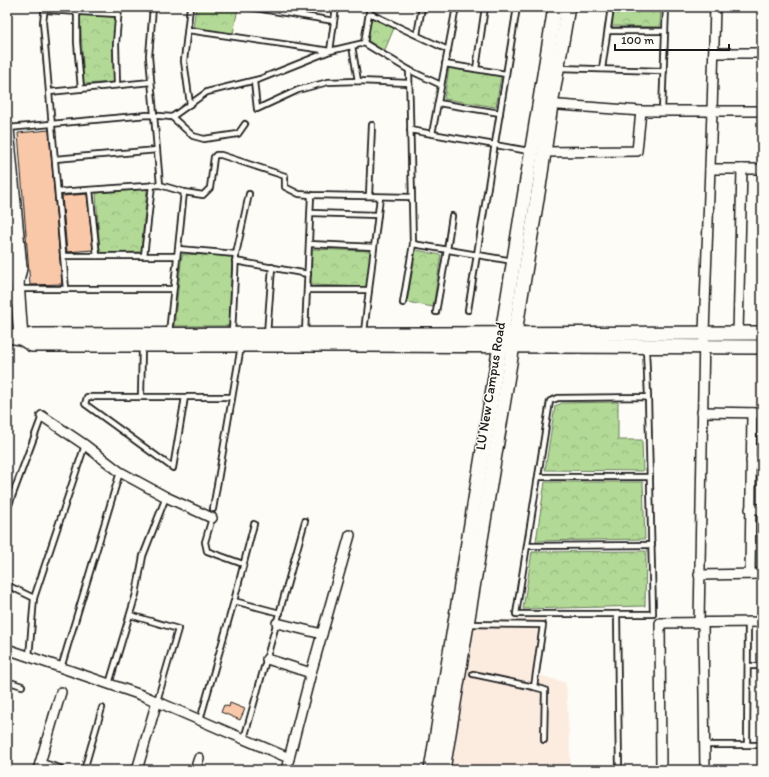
<svg xmlns="http://www.w3.org/2000/svg" width="769" height="777" viewBox="0 0 769 777" font-family="Itim,sans-serif">
  <style>
    .built { fill: #fcece0 }
    .park { fill: url(#park-crowns); stroke: #677a59 }
    .building { fill: #f9c8a9; stroke: #1c1c1c }
    .lines { fill: none; stroke-linecap: round; stroke-linejoin: round }
    .lane-casing { stroke: #1c1c1c; stroke-width: 8 }
    .street-casing { stroke: #1c1c1c; stroke-width: 12 }
    .secondary-casing { stroke: #1c1c1c; stroke-width: 16 }
    .lane { stroke: #fdfcf7; stroke-width: 4.5 }
    .street { stroke: #fdfcf7; stroke-width: 9 }
    .secondary { stroke: #fdfcf7; stroke-width: 13 }
    .labels { text-anchor: middle; stroke-width: 3; stroke-linejoin: round; paint-order: stroke }
    .street-label { font-size: 14px; fill: #1c1c1c; stroke: #fdfcf7 }
  </style>
  <defs>
    <pattern id="park-crowns" width="20" height="18" patternUnits="userSpaceOnUse"><rect width="20" height="18" fill="#b2d996"/><path d="M2 6a3 3 0 1 1 6 0M12 15a3 3 0 1 1 6 0" fill="none" stroke="#98ba81"/></pattern>
  </defs>
  <rect width="100%" height="100%" fill="#fdfcf7"/>
  <filter id="ink" filterUnits="userSpaceOnUse"><feTurbulence type="fractalNoise" baseFrequency=".025" numOctaves="2"/><feDisplacementMap in="SourceGraphic" scale="8" xChannelSelector="R" yChannelSelector="G"/><feConvolveMatrix kernelMatrix="1 2 1 2 8 2 1 2 1" color-interpolation-filters="sRGB"/></filter>
  <g filter="url(#ink)">
    <g class="built">
      <polygon points="755,354 762,355 762,408 755,408"/>
      <polygon points="545,619 540,675 566,683 571,770 451,770 475,620"/>
    </g>
    <g class="park">
      <polygon points="196,7 231,7 238,8 233,34 193,27"/>
      <polygon points="615,7 661,7 660,27 612,26"/>
      <polygon points="80,15 115,17 113,58 114,82 84,84"/>
      <polygon points="371,18 394,28 384,52 368,40"/>
      <polygon points="449,68 501,76 496,107 444,99"/>
      <polygon points="147,189 141,252 100,253 96,193"/>
      <polygon points="312,249 371,251 366,287 311,285"/>
      <polygon points="416,250 441,255 433,307 407,302"/>
      <polygon points="182,254 232,256 229,326 174,326"/>
      <polygon points="618,402 618,440 642,440 643,471 545,470 555,406 562,403"/>
      <polygon points="545,482 643,482 645,539 536,541"/>
      <polygon points="756,517 762,517 762,568 755,568"/>
      <polygon points="646,551 645,606 523,609 532,552"/>
    </g>
    <g class="building">
      <polygon points="49,130 62,284 30,285 18,133"/>
      <polygon points="87,194 93,250 67,252 62,196"/>
      <polygon points="230,703 245,709 240,720 221,712 224,705 229,707"/>
    </g>
    <g class="lines">
      <defs>
        <g id="lane">
          <polyline points="45,7 43,22 66,289"/>
          <polyline points="153,7 149,56 160,185 184,192 169,333"/>
          <polyline points="249,7 334,21"/>
          <polyline points="44,10 118,14"/>
          <polyline points="77,12 77,42 81,89"/>
          <polyline points="369,13 448,50"/>
          <polyline points="302,15 303,7"/>
          <polyline points="188,30 330,51 336,7"/>
          <polyline points="608,31 665,31"/>
          <polyline points="417,35 422,7"/>
          <polyline points="364,43 370,7"/>
          <polyline points="352,46 358,81"/>
          <polyline points="445,64 506,74"/>
          <polyline points="558,68 664,71"/>
          <polyline points="476,69 485,7"/>
          <polyline points="602,69 611,7"/>
          <polyline points="254,81 257,109 298,90 328,82 358,81 409,83"/>
          <polyline points="117,85 116,44 119,7"/>
          <polyline points="49,92 151,82"/>
          <polyline points="438,103 500,113"/>
          <polyline points="190,104 184,61 190,7"/>
          <polyline points="662,111 666,7"/>
          <polyline points="172,117 193,136 204,139 238,134 245,124"/>
          <polyline points="8,128 147,115 172,117 207,92 260,79 330,51 364,43 409,70 441,85"/>
          <polyline points="410,130 529,151"/>
          <polyline points="432,134 456,7"/>
          <polyline points="55,159 157,150"/>
          <polyline points="90,190 97,256"/>
          <polyline points="58,192 160,185"/>
          <polyline points="184,192 203,195 210,188 214,157 216,155 221,155 285,176 285,187 299,194 311,195 411,197"/>
          <polyline points="369,196 372,125"/>
          <polyline points="311,213 378,215"/>
          <polyline points="309,244 374,247"/>
          <polyline points="413,244 513,261"/>
          <polyline points="178,249 236,254"/>
          <polyline points="63,256 177,256"/>
          <polyline points="144,256 152,185"/>
          <polyline points="235,261 308,274"/>
          <polyline points="19,289 173,289"/>
          <polyline points="307,290 369,290"/>
          <polyline points="403,303 413,244 409,70"/>
          <polyline points="468,310 517,7"/>
          <polyline points="436,312 447,250 452,216"/>
          <polyline points="364,332 380,197"/>
          <polyline points="232,333 236,254 249,194"/>
          <polyline points="305,333 311,195"/>
          <polyline points="267,334 272,267"/>
          <polyline points="646,349 648,397 653,614 516,614 550,401 558,398 648,397"/>
          <polyline points="141,397 142,347"/>
          <polyline points="185,397 173,468 85,404 87,397 232,397"/>
          <polyline points="538,477 650,477"/>
          <polyline points="213,509 241,346"/>
          <polyline points="7,510 42,416"/>
          <polyline points="212,518 205,542 207,551 243,564"/>
          <polyline points="527,546 652,545"/>
          <polyline points="7,585 34,598"/>
          <polyline points="234,601 280,613"/>
          <polyline points="617,614 619,770"/>
          <polyline points="130,615 178,629 157,701"/>
          <polyline points="468,624 543,625 534,687"/>
          <polyline points="29,657 34,598 85,445"/>
          <polyline points="748,666 762,666"/>
          <polyline points="61,668 120,472"/>
          <polyline points="473,674 534,687 545,690 544,740"/>
          <polyline points="7,681 22,686"/>
          <polyline points="109,684 136,594 143,556 166,497"/>
          <polyline points="200,720 234,601 254,524"/>
          <polyline points="244,739 305,521"/>
          <polyline points="705,745 762,745"/>
          <polyline points="747,745 748,622"/>
          <polyline points="84,770 102,708"/>
        </g>
        <g id="street">
          <polyline points="714,53 762,53"/>
          <polyline points="546,104 641,111 762,111"/>
          <polyline points="544,152 637,151 641,111"/>
          <polyline points="710,169 762,169"/>
          <polyline points="738,333 742,169"/>
          <polyline points="702,412 762,413"/>
          <polyline points="42,416 85,445 120,472 166,497 212,518"/>
          <polyline points="751,461 762,461"/>
          <polyline points="750,509 762,509"/>
          <polyline points="750,574 752,413"/>
          <polyline points="699,575 762,574"/>
          <polyline points="277,623 322,634"/>
          <polyline points="699,623 704,333 712,111 715,7"/>
          <polyline points="703,623 705,770"/>
          <polyline points="7,649 144,696 225,731 289,758"/>
          <polyline points="267,659 311,673"/>
          <polyline points="40,764 59,770"/>
          <polyline points="38,770 61,692"/>
          <polyline points="137,770 157,701"/>
          <polyline points="195,770 199,758"/>
          <polyline points="286,770 311,673 350,535"/>
          <polyline points="661,770 660,623 762,622"/>
        </g>
        <g id="secondary">
          <polyline points="7,129 20,268 17,282 21,338"/>
          <polyline points="7,228 11,268 17,282"/>
          <polyline points="7,336 21,338 32,345 362,345 762,347"/>
          <polyline points="21,338 32,335 762,333"/>
          <polyline points="431,770 555,7"/>
          <polyline points="443,770 539,187 551,105 568,7"/>
        </g>
      </defs>
      <use href="#lane" class="lane-casing"/>
      <use href="#street" class="street-casing"/>
      <use href="#secondary" class="secondary-casing"/>
      <use href="#lane" class="lane"/>
      <use href="#street" class="street"/>
      <use href="#secondary" class="secondary"/>
    </g>
  </g>
  <g class="labels">
    <g class="street-label">
      <text transform="translate(490 386) rotate(-81)" y="5">LU New Campus Road</text>
    </g>
  </g>
  <rect width="769" height="777" fill="none" stroke="#fdfcf7" stroke-width="24"/>
  <rect x="12" y="12" width="745" height="753" fill="none" stroke="#1c1c1c" stroke-width="1.5" filter="url(#ink)"/>
  <path d="M615 44v6h114v-6" fill="none" stroke="#1c1c1c" stroke-width="2"/>
  <text x="621" y="44" font-size="12" fill="#1c1c1c" stroke="#fdfcf7" stroke-width="3" paint-order="stroke">100 m</text>
</svg>
